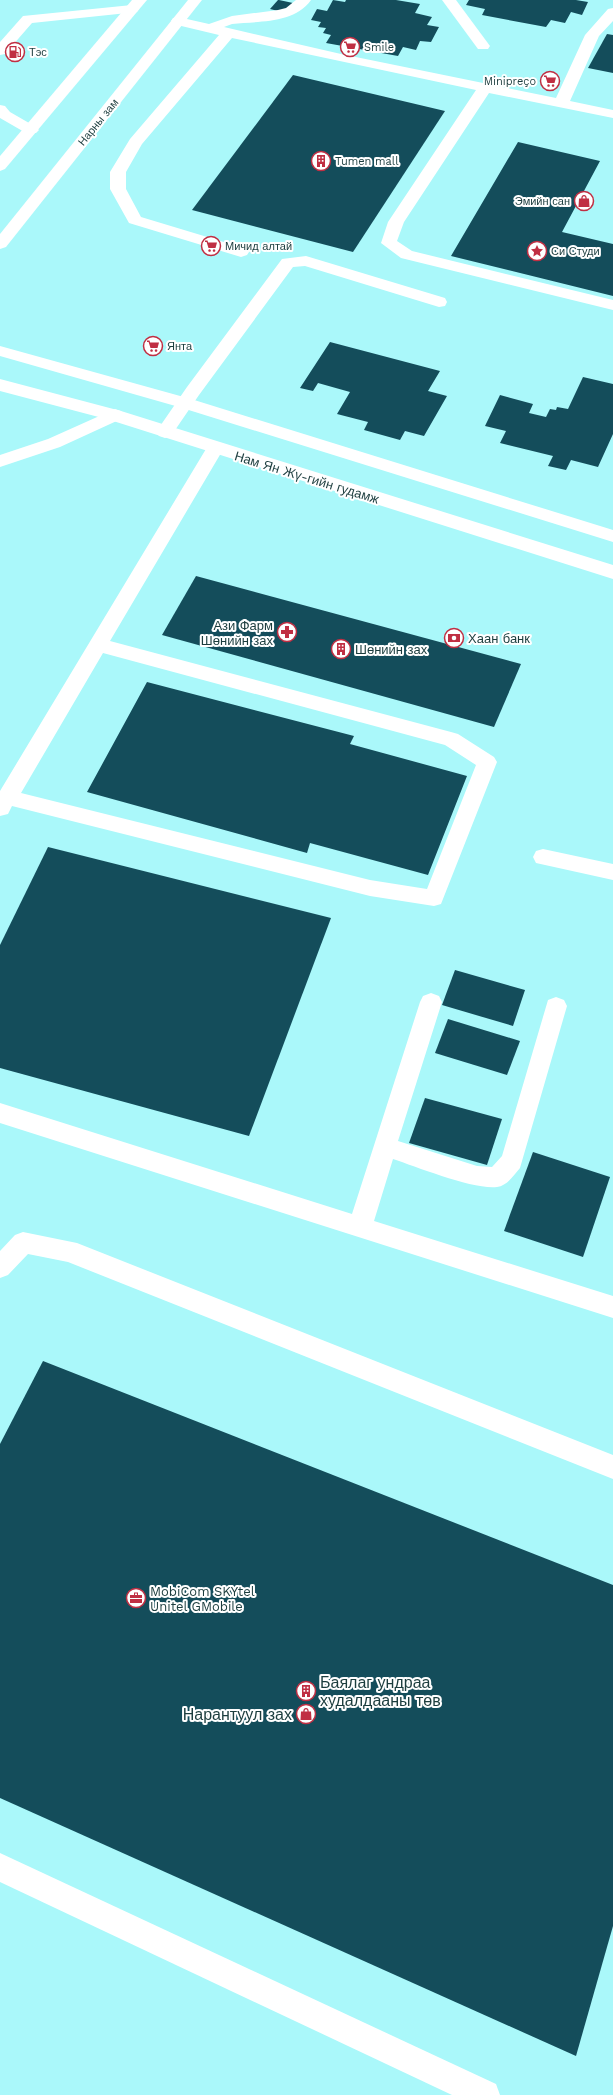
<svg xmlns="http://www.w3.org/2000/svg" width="613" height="2095" viewBox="0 0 613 2095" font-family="'Work Sans',sans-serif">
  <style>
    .building { fill: #144d5b }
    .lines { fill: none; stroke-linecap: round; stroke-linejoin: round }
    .minor { fill: #fff; fill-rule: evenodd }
    .major { fill: #fff; fill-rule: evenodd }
    .labels { text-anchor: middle; stroke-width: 4; stroke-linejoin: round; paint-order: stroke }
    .far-poi-label { font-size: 11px; fill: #1c3d3e; stroke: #fff; text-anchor: start }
    .far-street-label { font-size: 11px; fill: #1c3d3e; stroke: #fff }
    .street-label { font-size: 13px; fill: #1c3d3e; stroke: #fff }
    .poi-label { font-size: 13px; fill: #1c3d3e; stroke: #fff; text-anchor: start }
    .near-poi-label { font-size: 16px; fill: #1c3d3e; stroke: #fff; text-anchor: start }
  </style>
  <rect width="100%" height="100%" fill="#aaf8fa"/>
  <g class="building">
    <polygon points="278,0 279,0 293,3 286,13 270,9"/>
    <polygon points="333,0 345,2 346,0 396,0 420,4 415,13 432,17 427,25 439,27 431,42 420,41 416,50 403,47 398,56 326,43 331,35 323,33 326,28 318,27 321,22 311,20 317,9 327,11"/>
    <polygon points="469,0 576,0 588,2 582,15 571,12 565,23 551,20 546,27 482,15 485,9 466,5"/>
    <polygon points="607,34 613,35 613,73 588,68"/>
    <polygon points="293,75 445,111 353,252 192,210"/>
    <polygon points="518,142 600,161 562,232 613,244 613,296 451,256"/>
    <polygon points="330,342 440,371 428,391 447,396 424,436 405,431 400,440 364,430 368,422 337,414 350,392 318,383 313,391 300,388"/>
    <polygon points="583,377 613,384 613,434 598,467 571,460 566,470 548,466 553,456 500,443 506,431 485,426 500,395 533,404 529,413 546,417 550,409 556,410 557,407 568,409"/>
    <polygon points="196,576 521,664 494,727 162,635"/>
    <polygon points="147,682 354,736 350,744 467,776 428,875 310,843 307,853 87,792"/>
    <polygon points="48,847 331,918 249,1136 0,1068 0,945"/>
    <polygon points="455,970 525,990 513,1026 442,1005"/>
    <polygon points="448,1019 520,1041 507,1075 435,1053"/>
    <polygon points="425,1098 502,1119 487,1165 409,1143"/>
    <polygon points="533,1152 610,1177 583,1257 504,1231"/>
    <polygon points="43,1361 613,1585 613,1926 576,2056 0,1798 0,1444"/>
  </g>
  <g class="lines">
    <g class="minor">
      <path d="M296 0H311C294 24 258 21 232 24L224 27 341 54 556 98 585 35 608 9 613 8V21L599 36 570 101 613 110V118L489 93 404 222 397 241 412 251 613 300V310L401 258 381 243 388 222 476 90 232 38 142 144 126 172V189L141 217 247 249 249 252 247 255 241 257 129 223 110 189V172L130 139 219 35 173 24 171 21 173 18 178 17 209 24 232 16 278 10 286 8Z"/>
      <polygon points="442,0 456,0 490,46 488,49 478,49"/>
      <polygon points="132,5 137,6 139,9 137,12 32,23 5,54 0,55 0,42 23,16"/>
      <polygon points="0,105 5,106 10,112 36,127 39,130 36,133 26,133 0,118"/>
      <polygon points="306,256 445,298 447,302 445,306 439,307 305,266 293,267 199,395 171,436 165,438 159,436 156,432 187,387 282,259"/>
      <polygon points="115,409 121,411 124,415 121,419 60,447 0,467 0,455 48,439"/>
      <path d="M215 442 221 444 224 448 110 641 451 732 458 734 494 757 497 762 441 904 434 906 370 896 12 806 8 814 0 816V791L209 444ZM103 653 445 745 476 765 427 889 370 880 21 793Z"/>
      <polygon points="543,849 613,864 613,880 536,863 533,857 536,851"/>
      <path d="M431 993 439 996 442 1002 398 1141 477 1166 492 1167 502 1156 548 1000 556 997 564 1000 567 1006 520 1168C514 1175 507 1186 497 1187 474 1190 417 1167 393 1159L374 1221 613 1296V1318L0 1123V1103L352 1214 420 1002 423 996Z"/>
      <polygon points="23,1232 77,1243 613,1455 613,1479 68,1262 28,1254 8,1275 0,1278 0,1251 15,1235"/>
      <polygon points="0,1853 496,2084 500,2095 452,2095 0,1882"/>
    </g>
    <g class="major">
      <polygon points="132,0 147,0 5,169 0,171 0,156"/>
      <polygon points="188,0 202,0 6,247 0,249 0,234"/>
      <polygon points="0,346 191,399 613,530 613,542 179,407 0,356"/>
      <polygon points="0,379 121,411 613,565 613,579 110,420 0,391"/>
    </g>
  </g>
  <defs>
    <symbol id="supermarket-ring" viewBox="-11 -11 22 22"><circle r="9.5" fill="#fff" stroke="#c02f43" stroke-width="1.5"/><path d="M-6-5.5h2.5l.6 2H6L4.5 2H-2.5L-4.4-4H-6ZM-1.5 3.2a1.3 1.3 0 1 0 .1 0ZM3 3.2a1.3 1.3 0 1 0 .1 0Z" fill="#c02f43"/></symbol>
    <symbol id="fuel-ring" viewBox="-11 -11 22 22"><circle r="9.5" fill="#fff" stroke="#c02f43" stroke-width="1.5"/><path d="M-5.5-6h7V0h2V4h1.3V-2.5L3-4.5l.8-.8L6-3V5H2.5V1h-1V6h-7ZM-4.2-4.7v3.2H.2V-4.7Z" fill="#c02f43"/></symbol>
    <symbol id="building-ring" viewBox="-11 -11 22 22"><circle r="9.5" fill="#fff" stroke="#c02f43" stroke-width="1.5"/><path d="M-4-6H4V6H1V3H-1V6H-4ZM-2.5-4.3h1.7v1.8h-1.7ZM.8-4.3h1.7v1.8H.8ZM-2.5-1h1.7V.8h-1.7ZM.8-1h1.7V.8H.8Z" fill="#c02f43"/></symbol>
    <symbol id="shop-ring" viewBox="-11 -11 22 22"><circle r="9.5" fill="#fff" stroke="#c02f43" stroke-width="1.5"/><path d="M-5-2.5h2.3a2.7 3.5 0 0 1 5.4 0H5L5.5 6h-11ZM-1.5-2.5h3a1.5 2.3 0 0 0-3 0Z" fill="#c02f43"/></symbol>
    <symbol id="sight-ring" viewBox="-11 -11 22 22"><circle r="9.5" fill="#fff" stroke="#c02f43" stroke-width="1.5"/><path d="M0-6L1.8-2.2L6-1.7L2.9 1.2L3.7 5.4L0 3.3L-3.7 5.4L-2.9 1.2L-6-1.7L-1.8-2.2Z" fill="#c02f43"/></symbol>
    <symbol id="pharmacy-ring" viewBox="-11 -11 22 22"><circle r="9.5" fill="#fff" stroke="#c02f43" stroke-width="1.5"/><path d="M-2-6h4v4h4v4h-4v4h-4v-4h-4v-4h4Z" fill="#c02f43"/></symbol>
    <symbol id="bank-ring" viewBox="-11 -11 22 22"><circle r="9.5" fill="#fff" stroke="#c02f43" stroke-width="1.5"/><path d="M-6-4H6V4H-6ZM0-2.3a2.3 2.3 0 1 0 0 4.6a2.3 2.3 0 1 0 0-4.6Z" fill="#c02f43"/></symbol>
    <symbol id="office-ring" viewBox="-11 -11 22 22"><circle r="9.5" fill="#fff" stroke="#c02f43" stroke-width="1.5"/><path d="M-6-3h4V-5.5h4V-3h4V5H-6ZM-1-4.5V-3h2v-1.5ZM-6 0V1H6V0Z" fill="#c02f43"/></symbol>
  </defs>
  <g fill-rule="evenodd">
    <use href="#supermarket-ring" x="339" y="36" width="22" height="22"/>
    <use href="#fuel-ring" x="4" y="41" width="22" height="22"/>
    <use href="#supermarket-ring" x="539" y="70" width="22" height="22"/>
    <use href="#building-ring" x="310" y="150" width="22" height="22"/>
    <use href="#shop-ring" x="573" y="190" width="22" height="22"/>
    <use href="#supermarket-ring" x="200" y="235" width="22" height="22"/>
    <use href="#sight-ring" x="526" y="240" width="22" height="22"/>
    <use href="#supermarket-ring" x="142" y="335" width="22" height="22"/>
    <use href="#pharmacy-ring" x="276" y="621" width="22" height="22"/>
    <use href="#bank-ring" x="443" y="627" width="22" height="22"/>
    <use href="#building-ring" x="330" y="638" width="22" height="22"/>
    <use href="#office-ring" x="125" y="1587" width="22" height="22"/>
    <use href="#building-ring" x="295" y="1680" width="22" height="22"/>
    <use href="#shop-ring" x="295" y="1703" width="22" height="22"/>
  </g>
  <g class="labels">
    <g class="far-poi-label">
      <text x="364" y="51">Smile</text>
      <text x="29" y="56">Тэс</text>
      <text x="536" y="85" text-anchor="end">Minipreço</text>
      <text x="335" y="165">Tumen mall</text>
      <text x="570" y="205" text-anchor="end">Эмийн сан</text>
      <text x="225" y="250">Мичид алтай</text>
      <text x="551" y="255">Си Студи</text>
      <text x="167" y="350">Янта</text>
    </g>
    <g class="far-street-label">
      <text transform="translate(98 122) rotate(-51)" y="4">Нарны зам</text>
    </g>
    <g class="street-label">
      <text transform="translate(307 477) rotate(17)" y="5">Нам Ян Жү-гийн гудамж</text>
    </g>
    <g class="poi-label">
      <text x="273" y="630" text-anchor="end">Ази Фарм<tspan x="273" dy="15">Шөнийн зах</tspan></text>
      <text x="468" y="643">Хаан банк</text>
      <text x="355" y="654">Шөнийн зах</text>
      <text x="150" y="1596">MobiCom SKYtel<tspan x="150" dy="15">Unitel GMobile</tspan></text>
    </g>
    <g class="near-poi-label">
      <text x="320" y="1688">Баялаг ундраа<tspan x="320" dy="18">худалдааны төв</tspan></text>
      <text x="292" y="1720" text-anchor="end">Нарантуул зах</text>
    </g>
  </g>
</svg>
